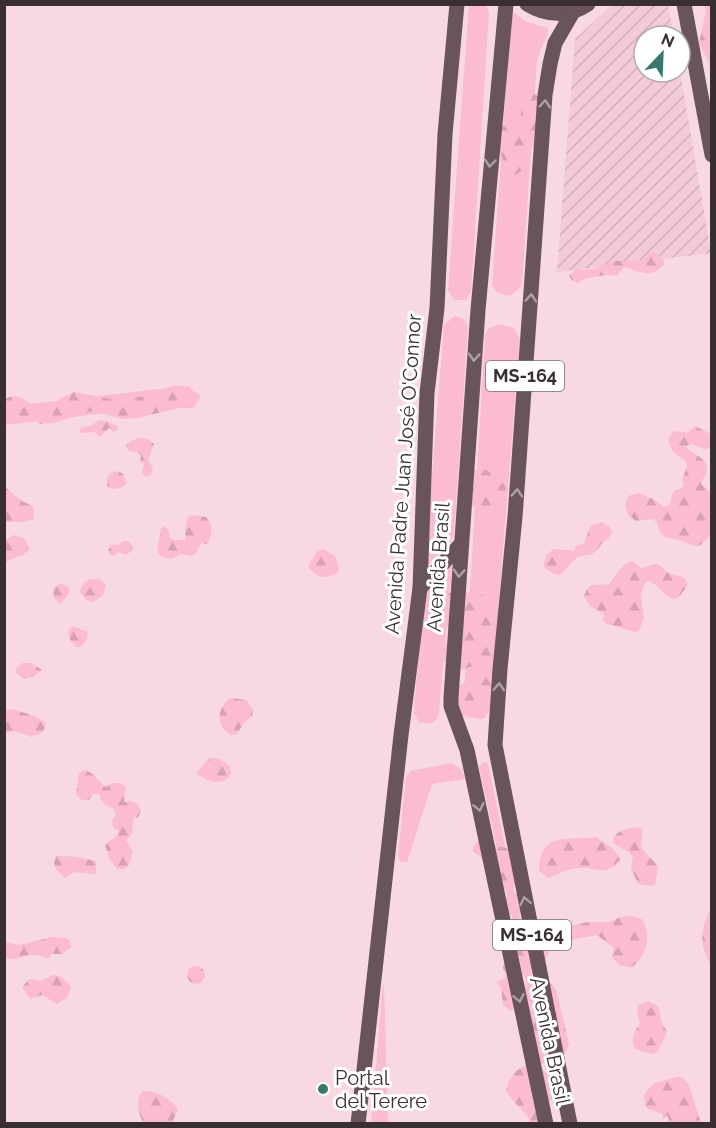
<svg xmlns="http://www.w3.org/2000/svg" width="716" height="1128" viewBox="0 0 716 1128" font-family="Raleway,sans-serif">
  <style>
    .industrial { fill: url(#industrial-furrows) }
    .grass { fill: #fbbbd0 }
    .forest { fill: url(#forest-firs) }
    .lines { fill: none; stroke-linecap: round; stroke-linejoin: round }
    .major { stroke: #69545b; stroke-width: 15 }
    .oneway { stroke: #aca1a5 }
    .poi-dot { fill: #36786a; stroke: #fff; stroke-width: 2 }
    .labels { text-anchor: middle; stroke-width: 6; stroke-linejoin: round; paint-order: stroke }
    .shield { fill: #fff; stroke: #746d6f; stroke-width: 1.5 }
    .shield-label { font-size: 18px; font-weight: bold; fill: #392e31 }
    .street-label { font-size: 20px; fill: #392e31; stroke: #fff }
    .poi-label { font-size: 20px; fill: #392e31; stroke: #fff; text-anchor: start }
  </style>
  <defs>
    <pattern id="industrial-furrows" width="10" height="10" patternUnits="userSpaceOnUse" patternTransform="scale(1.5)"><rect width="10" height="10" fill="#f2cbd7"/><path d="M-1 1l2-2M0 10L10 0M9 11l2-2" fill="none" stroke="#d0afb9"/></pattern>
    <pattern id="forest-firs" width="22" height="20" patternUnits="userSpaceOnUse" patternTransform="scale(1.5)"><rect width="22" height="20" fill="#fbbbd0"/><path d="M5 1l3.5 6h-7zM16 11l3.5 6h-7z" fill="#d8a1b3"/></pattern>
  </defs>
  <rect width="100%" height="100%" fill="#f8d9e2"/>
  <polygon class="industrial" points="612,5 668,5 674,36 644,36 644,72 680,71 711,253 557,272 575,39"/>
  <g class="grass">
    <polygon points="469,4 486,5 489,14 471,292 465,300 454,300 448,290"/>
    <polygon points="513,12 527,22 548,28 548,33 537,59 522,284 519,289 510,296 498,293 492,286 511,15"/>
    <polygon points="455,316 464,319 468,327 454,534 450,542 427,566 425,563 444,325"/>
    <path d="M498 324 514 328 520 339 490 710 483 719C473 718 468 718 463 709L485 335 488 329Z"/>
    <polygon points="186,386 190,387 192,391 189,403 5,425 4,407"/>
    <path d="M451 565 452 568 439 712C436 725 431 724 419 722L414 714V709L424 597 427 591Z"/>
    <polygon points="485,762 488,763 558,1104 555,1107 553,1105 479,766"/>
    <path d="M451 763C459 766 463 770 465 779L432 784 407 862H400L398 856 406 776 411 771Z"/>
    <polygon points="384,983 388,1123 371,1123 383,984"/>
  </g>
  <g class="forest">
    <polygon points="704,5 711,5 711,85 709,63 699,43 706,10"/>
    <path d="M526 93H533L539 97 540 140 525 154C524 165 526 170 515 175 502 171 506 163 500 154 498 151 495 148 493 145L499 127C526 121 520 123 521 97Z"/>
    <path d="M650 253H656L663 259 664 264C651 280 640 271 624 267L617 276 606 275 587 278 577 283 572 280 569 276 577 268 582 270 593 269 614 261 642 260Z"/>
    <path d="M175 385 189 388 201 396 193 408H179L137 418 122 419 93 411 53 423 40 424 28 418 5 421V399C16 392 24 400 34 405 39 407 45 407 50 407L61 398 74 392 117 400 146 396Z"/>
    <polygon points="100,420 105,421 118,426 118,429 114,432 109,428 100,437 95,432 84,433 79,432 81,427 90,426"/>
    <path d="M695 426 711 434 710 448 705 449 690 444 686 447C692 454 708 458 707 469 707 475 702 479 701 484L711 492 712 535C705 538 703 546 696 546 691 546 686 542 682 541 667 536 662 541 657 523L653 519 636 521 628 515 625 505 628 496 639 493 655 500 664 507 670 505 672 494 675 490 681 489 684 485 682 480C692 455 685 465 672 450 668 443 667 436 675 431L687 433Z"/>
    <polygon points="139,438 148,439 154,444 148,459 153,469 151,474 147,477 142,474 144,464 140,461 141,455 137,452 129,451 125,446 131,441"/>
    <path d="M478 469C490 468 498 479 506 487 500 529 444 502 462 479 466 474 473 472 478 469Z"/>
    <polygon points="118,471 123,474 127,483 121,488 112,489 107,486 107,478 110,473"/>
    <polygon points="5,487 22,501 33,506 34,519 23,522 5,522"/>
    <path d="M194 515 206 517C214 527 212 534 207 544L201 543 196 553 192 556 181 554 171 559 160 556 157 551 161 529 165 526 169 531V537L174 540H185L186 523 188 517Z"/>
    <path d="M602 522 610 527 612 532 608 539C598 545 602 546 595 552 589 557 584 554 578 557 564 565 565 586 544 567V562L547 554 554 549 574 551 576 546 584 543 591 525Z"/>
    <path d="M14 535 25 539 30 550C21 557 13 557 5 563V540Z"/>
    <polygon points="123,541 128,541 133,545 133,550 126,555 118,552 114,556 109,554 108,550 111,545 118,545"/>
    <path d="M323 549 335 556 339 567 338 572C327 580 314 578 308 566L317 551Z"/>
    <path d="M632 561 641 568 658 564C663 567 665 572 671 574 680 577 685 574 688 585L678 598 673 599C663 595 658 584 648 581L644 584 641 595 644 618 639 631 635 632 607 624 603 620 604 614 590 606 584 596C589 580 597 586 609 584 616 575 621 565 632 561Z"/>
    <path d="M100 579 106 585 103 595 93 602 87 601 80 592C83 580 88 578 100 579Z"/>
    <polygon points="60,584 66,585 70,590 68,595 60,604 54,598 53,589 57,585"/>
    <path d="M478 592C510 610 501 624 494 655 476 663 457 681 441 657L451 632 448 627 439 622C434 611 440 600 449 593Z"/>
    <polygon points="72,626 86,631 88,633 87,639 81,647 76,647 70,640 68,632"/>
    <polygon points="22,663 32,663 42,670 33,677 25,679 16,673 17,667"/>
    <polygon points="489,670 494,673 492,702 470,718 455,713 453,689"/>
    <path d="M230 698 246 700 253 710 252 716 244 723 237 734 231 735C216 726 216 709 230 698Z"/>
    <polygon points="12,709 35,716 45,722 45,728 42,733 31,737 16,731 5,733 5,710"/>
    <path d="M210 758H217L230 766 231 774C223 787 207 782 196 773Z"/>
    <path d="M84 770C96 773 97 781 106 787L112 783H121L126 788 124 802 131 801 138 804 141 811 138 818 134 817C131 827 136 833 126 840L133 852 129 865 124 869H117L110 860 105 846 109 841 116 837 119 831 113 827 112 820 116 814 113 808C104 806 102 803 99 794H93L89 800H82L76 795 79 774Z"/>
    <path d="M637 827 642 829C643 834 641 839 641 844 642 854 654 858 658 867L655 885 650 886 638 884 631 868 633 857 629 852 614 844 613 838C619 829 627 829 637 827Z"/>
    <path d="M596 837 613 849 621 859C605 877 600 868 581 868 570 868 558 874 548 878L539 871C540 831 566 841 596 837Z"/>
    <polygon points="478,841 510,849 517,881 509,890 497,888 486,862 473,851 474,845"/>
    <path d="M56 856C69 856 85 857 96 862V874L74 872 65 878 56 869 54 863Z"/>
    <path d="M518 894 522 911C516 918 510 915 502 913V898Z"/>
    <path d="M711 909V965C699 947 700 927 711 909Z"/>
    <path d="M631 916 642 919C652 935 647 956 632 967L621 966 612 958 614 948 597 935 554 943C547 952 546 962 541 973L531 969 522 976 526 987 536 982 548 981 556 989 569 1044 565 1054 558 1062 548 1060 539 1066 555 1082 556 1093 542 1111 546 1123H528L530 1120C522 1109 512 1102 506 1090L509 1080 516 1071 526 1065 535 1046 529 1008 524 1000 511 1011 503 1005 501 988 496 982 506 978 503 968 505 957 511 948 534 943 553 931 587 922H610L620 917Z"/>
    <path d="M52 937 65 938 70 941 71 947 62 954H51L49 959C28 948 23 962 5 958V942L19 945Z"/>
    <circle cx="196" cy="975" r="9"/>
    <path d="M53 975C61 976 67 980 71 988L67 998 57 1004 42 995 30 999 22 987 29 979 41 981Z"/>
    <path d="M648 1001 658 1006 662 1023 667 1032 657 1052 651 1054 635 1049C630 1040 634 1032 640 1024L637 1011 638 1005Z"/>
    <polygon points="677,1077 682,1077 689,1085 701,1123 667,1123 669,1120 667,1115 663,1119 662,1114 646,1108 644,1096 647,1090 655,1083"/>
    <path d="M143 1091C159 1091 169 1098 178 1109L172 1123H143C139 1113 134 1100 143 1091Z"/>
  </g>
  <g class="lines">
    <g class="major">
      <polyline points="506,4 478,310 451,697 451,706 467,750 546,1124"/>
      <path d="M527 4C546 16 569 17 588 4"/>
      <polyline points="684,4 712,155"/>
      <polyline points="420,588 461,544"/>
      <polyline points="358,1124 401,735 420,588 427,393 437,308 445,134 457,4"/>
      <polyline points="570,1124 495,745 500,669 515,517 545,95 550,64 555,43 573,12"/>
    </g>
  </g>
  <defs><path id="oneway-chevron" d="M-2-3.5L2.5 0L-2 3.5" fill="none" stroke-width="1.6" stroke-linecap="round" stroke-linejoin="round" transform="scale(1.5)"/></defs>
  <g class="oneway">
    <use href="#oneway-chevron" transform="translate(545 104) rotate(-85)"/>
    <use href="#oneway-chevron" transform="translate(490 163) rotate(95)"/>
    <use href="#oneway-chevron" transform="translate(531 298) rotate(-86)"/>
    <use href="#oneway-chevron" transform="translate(474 357) rotate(94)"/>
    <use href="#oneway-chevron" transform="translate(517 493) rotate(-86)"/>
    <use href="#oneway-chevron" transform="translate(459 573) rotate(94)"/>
    <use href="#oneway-chevron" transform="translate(499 687) rotate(-87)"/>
    <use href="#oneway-chevron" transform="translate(479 807) rotate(78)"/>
    <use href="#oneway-chevron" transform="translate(525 901) rotate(-101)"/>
    <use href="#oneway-chevron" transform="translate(519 998) rotate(78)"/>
  </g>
  <circle class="poi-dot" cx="323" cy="1089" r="6"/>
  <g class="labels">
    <g class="shield">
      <rect x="486" y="361" width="78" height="30" rx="4.5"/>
      <rect x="493" y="920" width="78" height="30" rx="4.5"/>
    </g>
    <g class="shield-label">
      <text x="525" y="382">MS-164</text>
      <text x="532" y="941">MS-164</text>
    </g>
    <g class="street-label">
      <text transform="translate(403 474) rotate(-86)" y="7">Avenida Padre Juan José O'Connor</text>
      <text transform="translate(438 567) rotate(-86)" y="7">Avenida Brasil</text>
      <text transform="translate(550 1041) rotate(78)" y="7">Avenida Brasil</text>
    </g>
    <g class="poi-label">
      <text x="335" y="1085">Portal<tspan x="335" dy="23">del Terere</tspan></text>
    </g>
  </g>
  <rect width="716" height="1128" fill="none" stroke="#392e31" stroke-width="12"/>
  <g transform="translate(662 54) rotate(23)"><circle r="28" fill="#ffffff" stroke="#b0abad" stroke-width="1.5"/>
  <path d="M0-4.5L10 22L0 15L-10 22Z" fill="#36786a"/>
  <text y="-9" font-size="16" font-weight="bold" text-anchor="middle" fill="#392e31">N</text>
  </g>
</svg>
